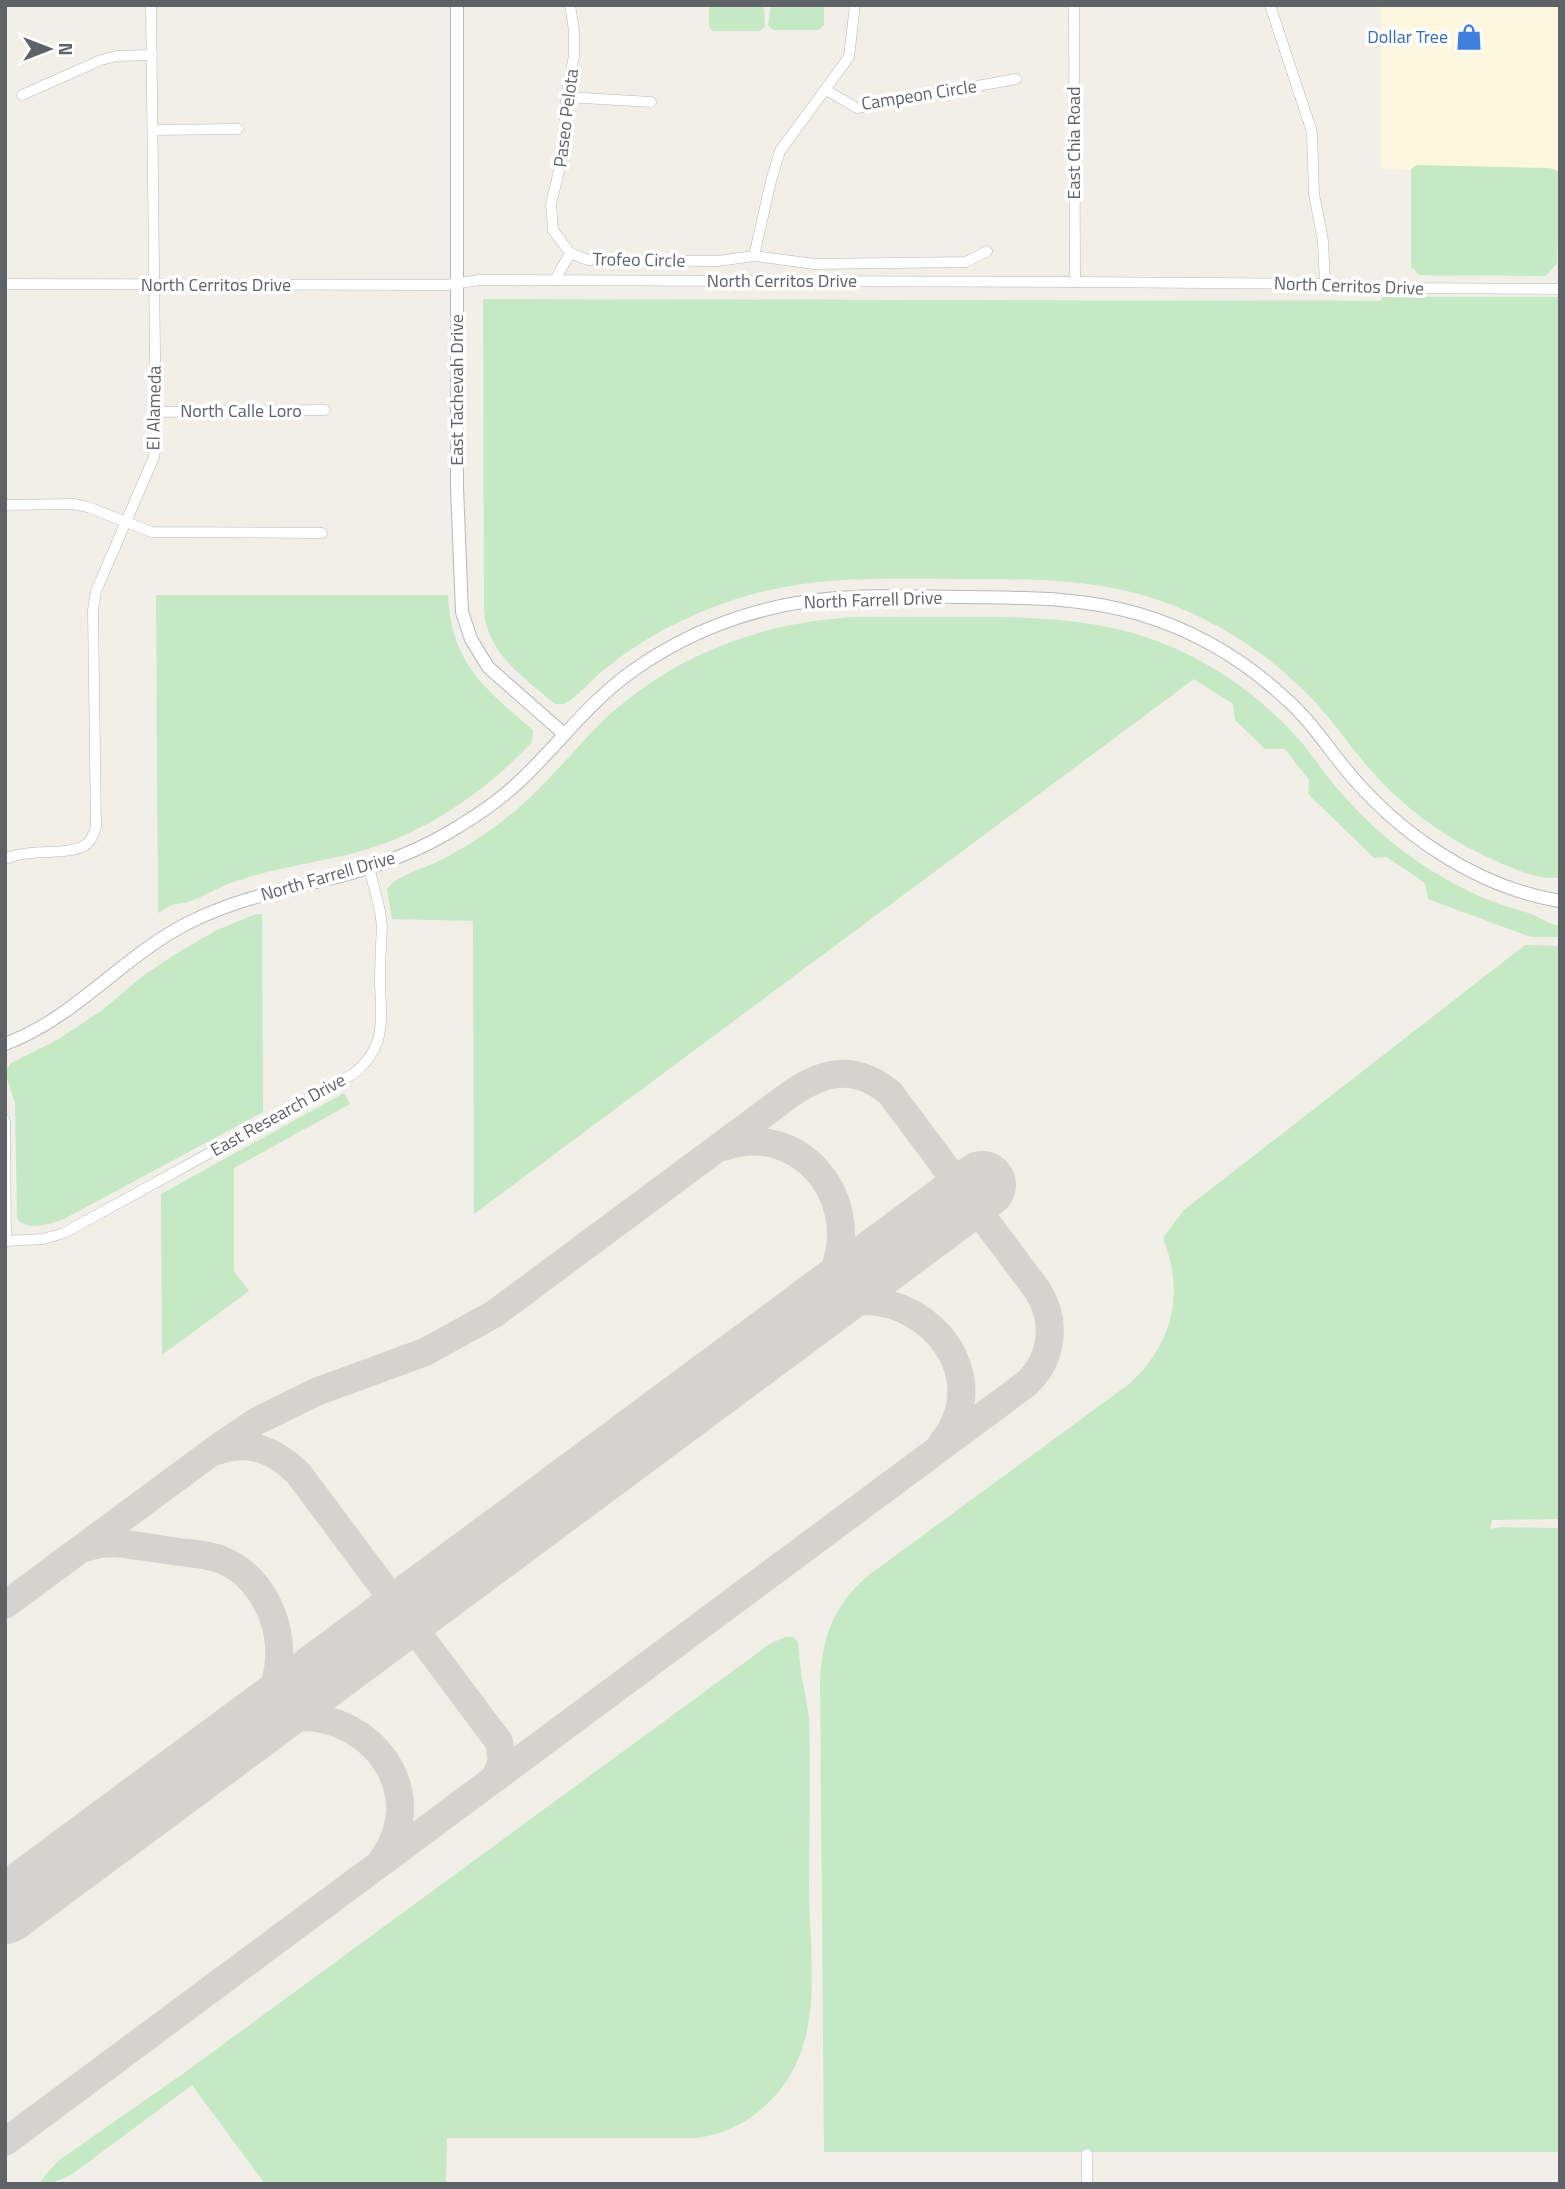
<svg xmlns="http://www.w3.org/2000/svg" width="1565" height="2189" viewBox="0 0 1565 2189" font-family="'Titillium Web',sans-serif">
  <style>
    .commercial { fill: #fef7e0 }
    .green { fill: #c5e8c5 }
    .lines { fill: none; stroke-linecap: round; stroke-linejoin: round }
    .taxiway { stroke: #d4d3d0; stroke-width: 28 }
    .runway { stroke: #d4d3d0; stroke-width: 68 }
    .minor-casing { stroke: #b5b8bc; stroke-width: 11 }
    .tertiary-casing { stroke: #b5b8bc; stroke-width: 14 }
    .minor { stroke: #fff; stroke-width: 10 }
    .tertiary { stroke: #fff; stroke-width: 12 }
    .labels { text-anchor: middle; stroke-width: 7; stroke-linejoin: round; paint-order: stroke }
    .shop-label { font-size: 18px; fill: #366cbe; stroke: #fff; text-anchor: end }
    .street-label { font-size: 18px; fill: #5f6368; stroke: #fff }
  </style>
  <rect width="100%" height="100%" fill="#f1efe8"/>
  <polygon class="commercial" points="1381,5 1560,5 1560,174 1381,169"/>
  <g class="green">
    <polygon points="712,5 761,5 764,9 765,27 759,31 713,31 709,27 709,8"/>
    <polygon points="771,5 822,5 824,8 824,25 819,30 773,30 768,25"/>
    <polygon points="1416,165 1548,168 1554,169 1560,173 1557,263 1546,276 1419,275 1411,267 1411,169"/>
    <path d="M1382 297H1560V878C1536 879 1516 870 1494 860 1444 838 1398 804 1363 761 1341 734 1322 706 1296 683 1249 639 1190 606 1127 591 1072 578 1018 579 962 579 856 578 775 574 677 623 650 636 624 653 600 673 593 679 573 700 566 703 563 705 559 704 555 704 524 678 485 652 484 607L483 299 1381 301Z"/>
    <path d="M156 595H448C451 663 484 688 533 730L532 742C487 790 431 829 368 849 325 862 280 866 237 881 220 886 205 896 188 902 183 904 177 903 172 905 167 907 163 911 158 913Z"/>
    <path d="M856 617C895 617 934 617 973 617 1047 617 1118 620 1185 653 1230 675 1269 705 1302 743 1319 764 1333 786 1352 805 1389 845 1435 877 1486 899 1500 905 1516 909 1531 914 1541 918 1548 924 1560 926V937H1531L1428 899 1425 883 1387 857 1374 858 1308 794 1309 780 1285 749H1265L1235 720 1233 704 1194 679 474 1214 473 921 392 919 387 889C399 874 420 870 437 862 459 851 481 837 500 823 539 794 568 756 602 722 672 655 761 622 856 617Z"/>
    <path d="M256 914H262L263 1112 64 1219C50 1224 26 1232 17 1218L15 1103 5 1072 11 1063 59 1039 101 1011 144 975 174 955 217 930Z"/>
    <path d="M1525 945 1560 946V1519L1492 1520 1490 1529 1500 1527 1560 1528V2152H824L820 1680C823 1635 834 1604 869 1575L1129 1384C1173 1344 1185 1293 1163 1238L1184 1210Z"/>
    <polygon points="344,1093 350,1104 234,1168 234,1271 249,1291 162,1355 161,1194"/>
    <path d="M786 1637H793L798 1642C799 1653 800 1664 801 1674 804 1690 808 1705 809 1721 811 1776 809 1832 809 1886 809 1960 828 2046 768 2103 747 2123 726 2133 698 2138H447L446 2184H265L192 2085 71 2175 49 2184H38L58 2161 184 2073 771 1643Z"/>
  </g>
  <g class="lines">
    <g class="taxiway">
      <path d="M723 1147C798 1121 859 1194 836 1265 829 1289 813 1304 797 1322"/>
      <path d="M804 1319C827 1306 850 1298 877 1302 944 1311 989 1386 942 1443"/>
      <path d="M214 1452C248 1439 273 1449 298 1473L499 1742 502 1761 495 1778"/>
      <path d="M84 1548 99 1544 115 1543C136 1545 158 1549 179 1552 193 1554 208 1554 222 1560 269 1579 291 1642 273 1688 266 1707 252 1722 239 1737"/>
      <path d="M5 1605 220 1446 257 1421 316 1392 425 1352 494 1314 785 1098C820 1072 853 1062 890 1093L1038 1291C1057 1322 1053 1359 1026 1384L5 2142"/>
      <path d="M242 1735C266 1724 289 1714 316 1718 384 1728 426 1801 382 1860"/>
    </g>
    <polyline class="runway" points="5,1910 982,1185"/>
    <defs>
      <g id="minor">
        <polyline points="570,5 574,30 574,56 566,97 563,154 551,204 553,230 570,253 588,260 718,261 754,256 815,264 966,262 987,251"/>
        <polyline points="1074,5 1075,282"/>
        <polyline points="1271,5 1271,8 1312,132 1314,194 1323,241 1325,284"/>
        <polyline points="826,90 857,108 1016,79"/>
        <polyline points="22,95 101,60 117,56 152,55"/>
        <polyline points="566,97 651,102"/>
        <polyline points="153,130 238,129"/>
        <polyline points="754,256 771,181 780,151 849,57 855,5"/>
        <polyline points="555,280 570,253"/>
        <polyline points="5,284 445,285 480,280 1075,282 1325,284 1402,288 1560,289"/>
        <polyline points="156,412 325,410"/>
        <polyline points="5,505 73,504 88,507 152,532 322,533"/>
        <path d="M5 859C29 848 64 856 84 846 91 842 93 835 96 827L93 610 96 591 154 457 156 445 151 5"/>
        <polyline points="5,1120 6,1241"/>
        <path d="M5 1241 43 1239 64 1233 353 1074C387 1047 381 1020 380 981 380 962 381 944 382 926L380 911 369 867"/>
        <polyline points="1087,2184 1087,2154"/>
      </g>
      <g id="tertiary">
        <polyline points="457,5 457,488 462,612 471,639 488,667 564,734"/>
        <path d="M5 1044C76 1018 124 954 192 921 236 900 273 892 320 881 368 870 419 852 461 825 484 811 506 795 525 776 560 742 588 704 627 675 685 632 754 606 826 599 873 594 922 597 969 597 1027 598 1083 597 1139 614 1193 630 1243 659 1285 698 1308 718 1324 742 1343 766 1396 832 1475 887 1560 901"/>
      </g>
    </defs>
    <use href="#minor" class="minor-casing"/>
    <use href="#tertiary" class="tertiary-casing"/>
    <use href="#minor" class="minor"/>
    <use href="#tertiary" class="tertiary"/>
  </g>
  <defs>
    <symbol id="shop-bare" viewBox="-9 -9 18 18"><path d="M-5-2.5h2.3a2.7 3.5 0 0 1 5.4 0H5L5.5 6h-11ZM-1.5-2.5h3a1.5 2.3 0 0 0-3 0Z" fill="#3f7fe0" stroke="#fff" stroke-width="2.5" paint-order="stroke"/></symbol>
  </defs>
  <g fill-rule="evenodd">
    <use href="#shop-bare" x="1450" y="18" width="38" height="38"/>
  </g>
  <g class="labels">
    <g class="shop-label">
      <text x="1448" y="43">Dollar Tree</text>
    </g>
    <g class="street-label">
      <text transform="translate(919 95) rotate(-9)" y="6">Campeon Circle</text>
      <text transform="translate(566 118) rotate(-83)" y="6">Paseo Pelota</text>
      <text transform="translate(1074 143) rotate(-90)" y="6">East Chia Road</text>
      <text transform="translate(639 260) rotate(1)" y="6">Trofeo Circle</text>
      <text x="782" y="287">North Cerritos Drive</text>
      <text x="216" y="291">North Cerritos Drive</text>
      <text transform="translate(1349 286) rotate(2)" y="6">North Cerritos Drive</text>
      <text transform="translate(457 390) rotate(-90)" y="6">East Tachevah Drive</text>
      <text transform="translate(154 408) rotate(-89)" y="6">El Alameda</text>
      <text x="241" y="417">North Calle Loro</text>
      <text transform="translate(873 600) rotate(-2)" y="6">North Farrell Drive</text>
      <text transform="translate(328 876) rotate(-16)" y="6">North Farrell Drive</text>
      <text transform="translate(278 1115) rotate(-29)" y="6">East Research Drive</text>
    </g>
  </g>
  <rect width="1565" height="2189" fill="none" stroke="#5f6368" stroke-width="14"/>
  <g transform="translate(49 49) rotate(90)" stroke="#ffffff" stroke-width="5" paint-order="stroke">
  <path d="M0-5L12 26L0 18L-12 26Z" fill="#5f6368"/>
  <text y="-10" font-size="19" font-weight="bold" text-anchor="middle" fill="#5f6368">N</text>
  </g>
</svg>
